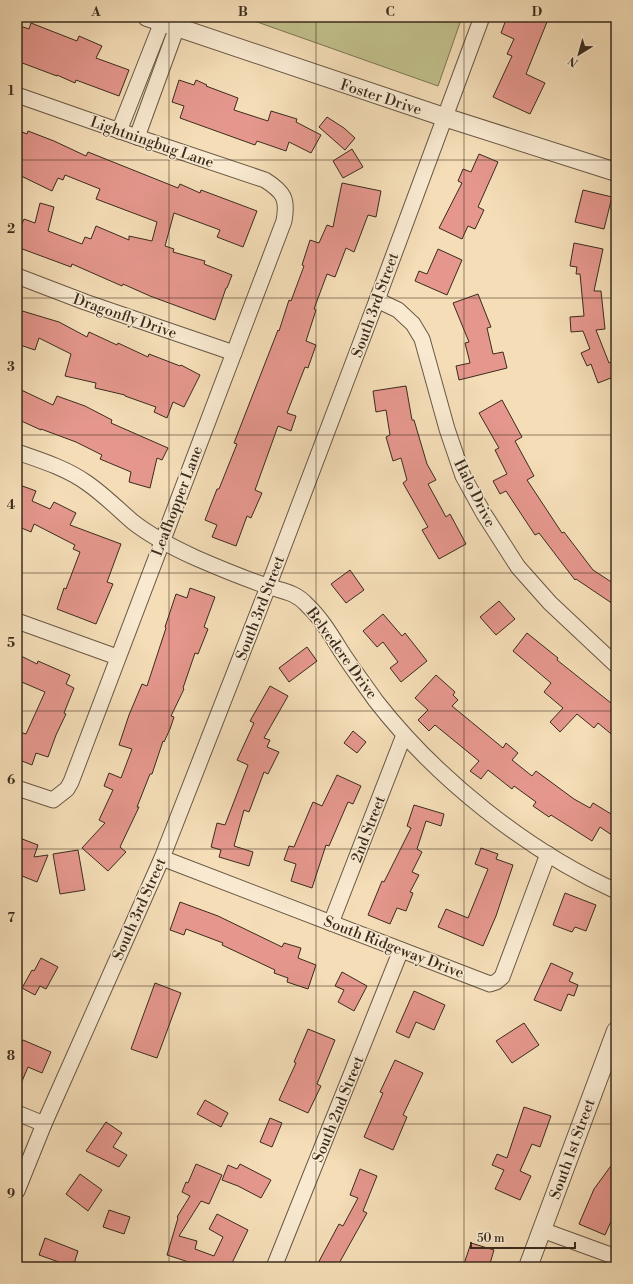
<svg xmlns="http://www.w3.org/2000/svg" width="633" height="1284" viewBox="0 0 633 1284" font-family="'Libre Bodoni',serif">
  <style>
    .green { fill: #c0bf8b; stroke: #7e7654 }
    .building { fill: #e5978d; stroke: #3b2c1d }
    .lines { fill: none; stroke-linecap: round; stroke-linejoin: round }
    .minor-casing { stroke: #695844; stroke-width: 17 }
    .tertiary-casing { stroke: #695844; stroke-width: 20 }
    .minor { stroke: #f8e9d0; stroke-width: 15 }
    .tertiary { stroke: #f8e9d0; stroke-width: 18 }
    .grid { fill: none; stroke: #3b2c1d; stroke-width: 1; stroke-opacity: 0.55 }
    .labels { text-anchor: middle; stroke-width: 3; stroke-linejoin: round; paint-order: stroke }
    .street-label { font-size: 15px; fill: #3b2c1d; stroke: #f8e9d0 }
    .neatline { fill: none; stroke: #3b2c1d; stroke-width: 1.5 }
    .grid-label { font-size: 13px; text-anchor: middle; font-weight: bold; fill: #3b2c1d }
  </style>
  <rect width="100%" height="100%" fill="#f4ddb7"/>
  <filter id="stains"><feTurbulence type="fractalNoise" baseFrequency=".005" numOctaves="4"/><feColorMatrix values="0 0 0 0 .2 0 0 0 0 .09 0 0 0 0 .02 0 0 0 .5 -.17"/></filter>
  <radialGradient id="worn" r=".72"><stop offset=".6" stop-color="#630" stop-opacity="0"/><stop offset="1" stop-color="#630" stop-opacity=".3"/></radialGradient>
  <polygon class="green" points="243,17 462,17 438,86"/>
  <g class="building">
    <polygon points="507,17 549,17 526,74 545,83 530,114 493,97 512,56 507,54 514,39 501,33"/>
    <polygon points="31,23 77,41 79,36 102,46 96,58 129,70 119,96 76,80 75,83 57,75 57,76 17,61 17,25 29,29"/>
    <polygon points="179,80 194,85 196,80 207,85 206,86 238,98 234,110 268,121 271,111 297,119 296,122 321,135 311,153 289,142 286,151 257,141 255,145 180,118 184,106 172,102"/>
    <polygon points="327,117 344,128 355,138 345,150 319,127"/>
    <polygon points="17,130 27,134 28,131 54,141 86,156 88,152 178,188 180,184 200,193 201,190 257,211 243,247 217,237 220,230 174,213 165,246 174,249 173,252 205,261 204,264 232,275 227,288 226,288 215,320 150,296 123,284 122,286 72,264 71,267 17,247 17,235 24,219 35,223 40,203 54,207 48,231 82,244 85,237 91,239 96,226 129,240 129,236 152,241 157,222 96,199 100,189 65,175 63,180 58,178 52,191 17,174"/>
    <polygon points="352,149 363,167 343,178 333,161"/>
    <polygon points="479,154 498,162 478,207 484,210 475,229 468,226 462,239 439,228 462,183 458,181 463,169 471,172"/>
    <polygon points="342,183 381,191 376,217 368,215 354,252 346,248 335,277 327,274 314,309 316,310 306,341 316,345 308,368 305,367 287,413 296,416 291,431 278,426 255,490 262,493 251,518 247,516 236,546 212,537 217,525 205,520 217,489 219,489 237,444 234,443 278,330 279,331 289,300 291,301 304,266 302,265 310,240 319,243 327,225 333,227"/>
    <polygon points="583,190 612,197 604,229 575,222"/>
    <polygon points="574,243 603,249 594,291 601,291 605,329 596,330 609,363 616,360 616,376 598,383 591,364 587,366 581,353 590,349 583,331 571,332 570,317 584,316 580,274 576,274 577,267 570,266"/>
    <polygon points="438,249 462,260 447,295 415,281 419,271 427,274"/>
    <polygon points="478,294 491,327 487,328 493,354 503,352 507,368 459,380 456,366 470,363 465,343 469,342 453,303"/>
    <polygon points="19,310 59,322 87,337 89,332 117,345 118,343 148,357 149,354 180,366 181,365 200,375 184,407 173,402 167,418 154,412 156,407 125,396 125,395 95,388 96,383 65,376 71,354 39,338 35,350 17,344 17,316"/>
    <polygon points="406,386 412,420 414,420 427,464 436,480 428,484 446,517 450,514 466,544 439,559 422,530 428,527 403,483 407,480 401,458 393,461 386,437 390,435 386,410 376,412 373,391"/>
    <polygon points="17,388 53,405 57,396 85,406 112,420 111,423 168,448 162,460 157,458 150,488 129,482 131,472 100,459 102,455 76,442 41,429 41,430 17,419"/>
    <polygon points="502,400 522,437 515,441 534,476 527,480 562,533 564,532 593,570 616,585 616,606 576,579 575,580 539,533 535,535 506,491 500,494 493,481 507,474 495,450 499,448 479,413"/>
    <polygon points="17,484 36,491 32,501 50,509 54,502 76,513 70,525 121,544 107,582 113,584 96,624 57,609 64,588 66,589 80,552 73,549 75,545 34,524 31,532 17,526"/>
    <polygon points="350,570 364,590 346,603 331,584"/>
    <polygon points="190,588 215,597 204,627 208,629 198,654 195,653 183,688 184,689 171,716 174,717 170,729 164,742 163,741 152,774 150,774 137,807 139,807 120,847 126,852 108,871 82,848 105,823 99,820 113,790 104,786 109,773 121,778 132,749 119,745 129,715 142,684 147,686 166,628 165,627 176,594 187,598"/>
    <polygon points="499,601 515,619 496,635 480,617"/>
    <polygon points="383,614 402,636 405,633 427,661 401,682 390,668 398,662 383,642 377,647 363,631"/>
    <polygon points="527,633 558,658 557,660 616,707 616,738 598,723 594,728 577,714 560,732 550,722 563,708 544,692 551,683 513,651"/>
    <polygon points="307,647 317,661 289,682 279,668"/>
    <polygon points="17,654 37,664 38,661 70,675 66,684 74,688 64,713 66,714 56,735 48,757 36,753 32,765 17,759 17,731 26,734 45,692 17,680"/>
    <polygon points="436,675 455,692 453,695 458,700 452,706 503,748 506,743 518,753 512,760 532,776 536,771 574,799 590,808 593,803 616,817 616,838 600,827 592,841 551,815 549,817 533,806 536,802 514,786 512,789 488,770 481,779 470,771 479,761 435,725 429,731 418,720 428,710 415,698"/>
    <polygon points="270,686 288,696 264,738 270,740 267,747 279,752 268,774 264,772 249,812 244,810 234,846 253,852 249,866 219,857 221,850 211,847 217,823 225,825 248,765 237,760 254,723 250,721"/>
    <polygon points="353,731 366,742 357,753 344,743"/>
    <polygon points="337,775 361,786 353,804 348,802 329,846 326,845 312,888 291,881 296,864 284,860 289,846 294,847 313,802 322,806"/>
    <polygon points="414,805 444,814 441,826 426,821 417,849 422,852 412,872 419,875 410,892 413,893 406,911 397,908 390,924 368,915 382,881 384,882 411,828 407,826"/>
    <polygon points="17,837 38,845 34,857 48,855 37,882 17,874"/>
    <polygon points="481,848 498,854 496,859 513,865 496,916 483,946 438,927 446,909 468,918 488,869 475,864"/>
    <polygon points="78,850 85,890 60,894 53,854"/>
    <polygon points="565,893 596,905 586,931 575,927 572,932 553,925"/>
    <polygon points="180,902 218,916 282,947 284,943 301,948 298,958 316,965 308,989 287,982 288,978 274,973 275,970 222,945 223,943 186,929 184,935 170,930"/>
    <polygon points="41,958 58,967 46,989 40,986 35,995 22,988 32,970 34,971"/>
    <polygon points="551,963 573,973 569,981 578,985 574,996 568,994 561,1011 534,1000"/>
    <polygon points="342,972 367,986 354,1011 338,1002 344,990 335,986"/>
    <polygon points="155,983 181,993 157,1058 131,1049"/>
    <polygon points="414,991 445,1005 434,1030 416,1022 409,1038 396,1032"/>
    <polygon points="524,1023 539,1045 512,1063 496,1041"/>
    <polygon points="308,1029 335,1040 317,1084 321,1086 308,1113 279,1100 296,1063 294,1062"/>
    <polygon points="23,1040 51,1052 42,1073 28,1067 17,1093 17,1053"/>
    <polygon points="395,1060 423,1073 403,1115 407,1117 393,1150 364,1137 383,1093 380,1092"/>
    <polygon points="205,1100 228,1113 221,1127 197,1114"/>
    <polygon points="524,1107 551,1116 540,1147 532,1144 520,1171 531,1176 520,1200 495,1189 504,1170 492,1165 497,1154 507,1158"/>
    <polygon points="270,1118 282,1123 272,1147 260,1142"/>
    <polygon points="106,1122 122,1133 113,1147 127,1155 119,1167 86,1151"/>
    <polygon points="616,1159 616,1210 605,1235 579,1224 594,1189"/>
    <polygon points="196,1164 222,1175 209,1204 201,1201 179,1236 197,1241 195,1249 214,1256 223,1237 209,1229 217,1214 248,1230 232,1263 241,1266 241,1267 204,1267 167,1255 178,1218 177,1217 190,1196 182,1192 186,1182 188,1183"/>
    <polygon points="240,1164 271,1180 261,1198 238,1186 222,1180 228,1165 237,1169"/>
    <polygon points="360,1169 377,1176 363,1211 367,1213 337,1267 316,1267 339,1224 343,1226 358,1198 350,1195"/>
    <polygon points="80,1174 102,1190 88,1211 66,1194"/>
    <polygon points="109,1210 130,1217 124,1234 103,1227"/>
    <polygon points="45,1238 78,1251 73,1267 39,1255"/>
    <polygon points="471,1243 494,1250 489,1267 463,1267"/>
  </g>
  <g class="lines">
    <defs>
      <g id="minor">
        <path d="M17 95 137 137 265 180C284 192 288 199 284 221L71 782 67 789 53 800 17 788"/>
        <polyline points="119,131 162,22"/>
        <polyline points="137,137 177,27"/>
        <polyline points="17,276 85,302 234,353"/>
        <polyline points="377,300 398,310 413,324 422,339 447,429 463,476 484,514 518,567 550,603 616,665"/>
        <path d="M17 452C40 460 66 468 87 483 103 494 118 509 133 522 152 537 174 548 196 558 219 568 243 578 267 586 282 591 296 592 307 605 321 618 331 635 341 651 352 668 364 684 376 701 436 778 527 851 616 891"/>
        <polyline points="17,621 117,657"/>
        <polyline points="162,858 490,984 496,982 502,977 548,854"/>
        <polyline points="331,923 404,735"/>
        <polyline points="17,1113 44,1124"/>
        <polyline points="17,1191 44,1124 162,858 268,587 377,300 482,17"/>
        <polyline points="542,1230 616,1257"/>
        <polyline points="274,1267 401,950"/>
      </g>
      <g id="tertiary">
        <polyline points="147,17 444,117 616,172"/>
        <polyline points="528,1267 616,1031"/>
      </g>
    </defs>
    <use href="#minor" class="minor-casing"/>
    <use href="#tertiary" class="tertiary-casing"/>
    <use href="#minor" class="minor"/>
    <use href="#tertiary" class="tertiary"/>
  </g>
  <path class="grid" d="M169 17V1267M316 17V1267M464 17V1267M17 160H616M17 298H616M17 435H616M17 573H616M17 711H616M17 849H616M17 986H616M17 1124H616"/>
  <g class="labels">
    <g class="street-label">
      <text transform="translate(381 97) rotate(18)" y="5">Foster Drive</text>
      <text transform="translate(152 142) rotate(19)" y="5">Lightningbug Lane</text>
      <text transform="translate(375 305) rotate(-70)" y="5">South 3rd Street</text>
      <text transform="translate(125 316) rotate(19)" y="5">Dragonfly Drive</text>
      <text transform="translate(475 493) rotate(63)" y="5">Halo Drive</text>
      <text transform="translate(177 501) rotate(-69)" y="5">Leafhopper Lane</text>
      <text transform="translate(260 608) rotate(-69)" y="5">South 3rd Street</text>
      <text transform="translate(342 653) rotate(54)" y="5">Belvedere Drive</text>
      <text transform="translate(368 829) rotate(-69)" y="5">2nd Street</text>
      <text transform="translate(139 909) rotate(-66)" y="5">South 3rd Street</text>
      <text transform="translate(394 947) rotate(21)" y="5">South Ridgeway Drive</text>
      <text transform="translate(338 1109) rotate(-68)" y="5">South 2nd Street</text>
      <text transform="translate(572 1149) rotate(-70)" y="5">South 1st Street</text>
    </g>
  </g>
  <rect width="633" height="1284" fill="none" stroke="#f4ddb7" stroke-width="44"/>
  <g transform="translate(579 54) rotate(217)" stroke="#f8e9d0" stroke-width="3" paint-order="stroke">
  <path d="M0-3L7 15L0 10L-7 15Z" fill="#3b2c1d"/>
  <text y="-6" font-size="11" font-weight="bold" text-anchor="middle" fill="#3b2c1d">N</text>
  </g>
  <path d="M471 1242v6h104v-6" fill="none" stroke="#3b2c1d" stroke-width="2"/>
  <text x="477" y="1242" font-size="12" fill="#3b2c1d" stroke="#f8e9d0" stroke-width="3" paint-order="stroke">50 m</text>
  <rect x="22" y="22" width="589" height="1240" class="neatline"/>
  <g class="grid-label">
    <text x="96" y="16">A</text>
    <text x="243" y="16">B</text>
    <text x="390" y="16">C</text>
    <text x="537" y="16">D</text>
    <text x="11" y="95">1</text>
    <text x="11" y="233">2</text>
    <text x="11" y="371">3</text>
    <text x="11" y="509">4</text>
    <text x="11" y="647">5</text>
    <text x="11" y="784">6</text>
    <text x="11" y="922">7</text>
    <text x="11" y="1060">8</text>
    <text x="11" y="1198">9</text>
  </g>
  <rect width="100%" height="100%" filter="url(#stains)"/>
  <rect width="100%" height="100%" fill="url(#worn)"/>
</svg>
